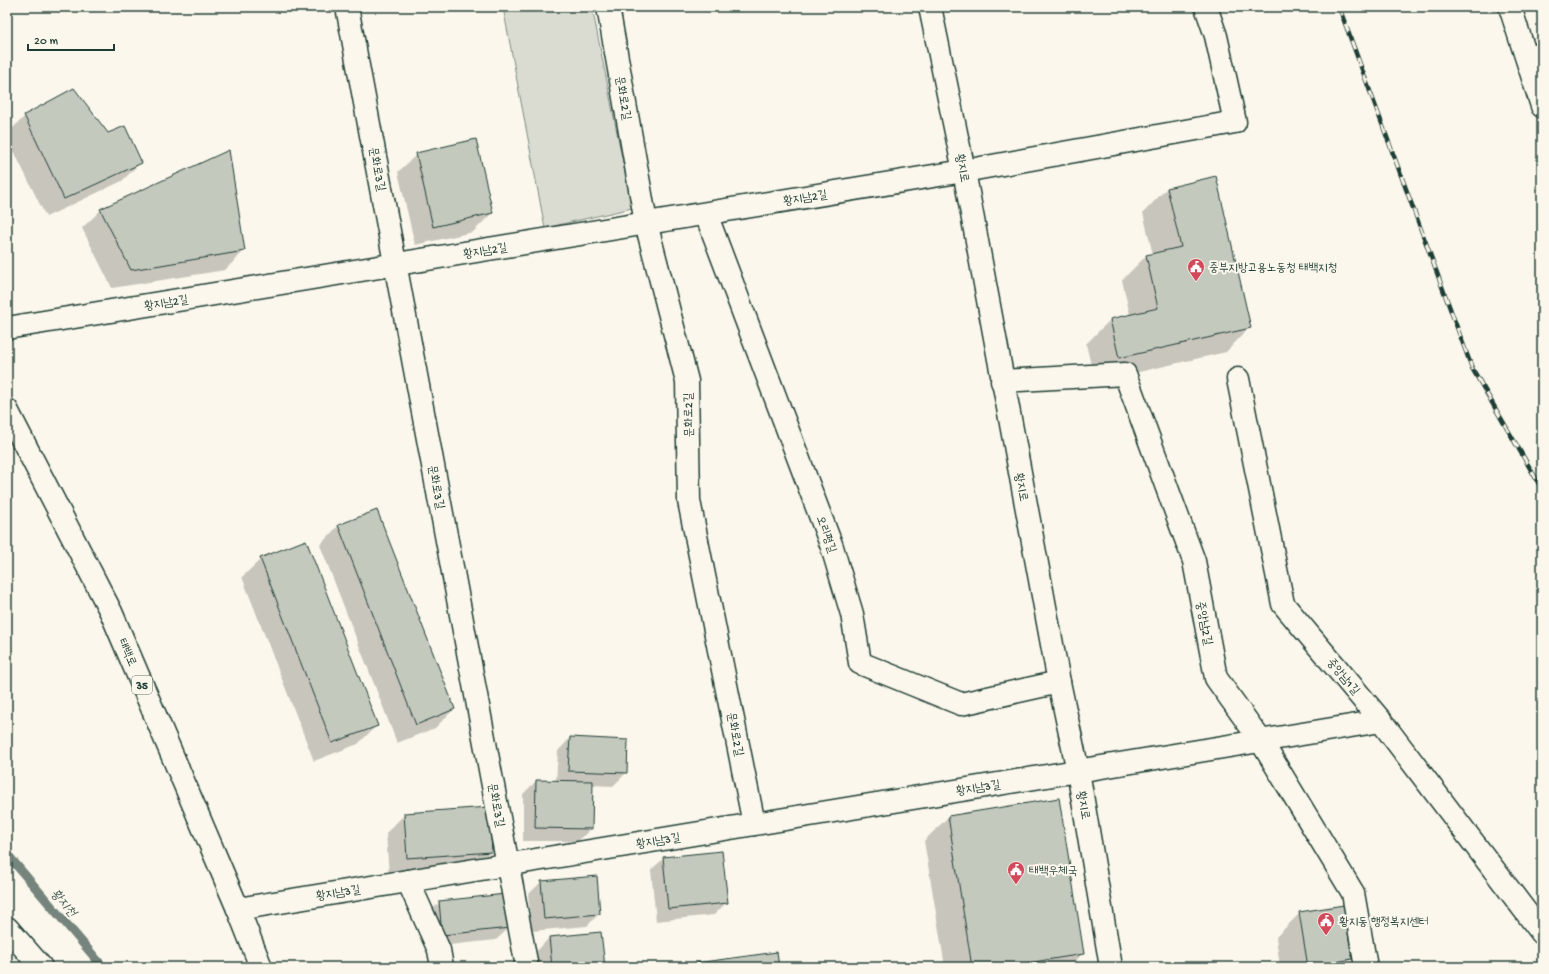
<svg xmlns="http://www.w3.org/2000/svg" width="1549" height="974" viewBox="0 0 1549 974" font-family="'Gochi Hand','Poor Story',sans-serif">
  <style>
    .green { fill: #dbdcd1; stroke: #7d8c82 }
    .shadow { fill: #0003 }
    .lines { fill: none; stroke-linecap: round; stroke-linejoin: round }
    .stream { stroke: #74847b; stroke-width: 9 }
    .building { fill: #c4c9be; stroke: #1f3d34 }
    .street-casing { stroke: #1f3d34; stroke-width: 25 }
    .secondary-casing { stroke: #1f3d34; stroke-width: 25 }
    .primary-casing { stroke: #1f3d34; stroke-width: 25 }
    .street { stroke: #fbf7ec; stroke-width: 22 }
    .secondary { stroke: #fbf7ec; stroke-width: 22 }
    .primary { stroke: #fbf7ec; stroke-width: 22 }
    .rail-casing { stroke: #1f3d34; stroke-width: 4.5 }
    .rail { stroke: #fbf7ec; stroke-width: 3; stroke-dasharray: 9; stroke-linecap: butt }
    .labels { text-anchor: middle; stroke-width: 4; stroke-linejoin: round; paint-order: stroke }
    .shield { fill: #fbf7ec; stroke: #61756b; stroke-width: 1 }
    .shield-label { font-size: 11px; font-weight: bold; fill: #1f3d34 }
    .street-label { font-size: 12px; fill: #1f3d34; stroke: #fbf7ec }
    .poi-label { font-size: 12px; fill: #1f3d34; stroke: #fbf7ec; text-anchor: start }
    .water-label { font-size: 13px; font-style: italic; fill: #425b52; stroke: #fbf7ec }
  </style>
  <rect width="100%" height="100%" fill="#fbf7ec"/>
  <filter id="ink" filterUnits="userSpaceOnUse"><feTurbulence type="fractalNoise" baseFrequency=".025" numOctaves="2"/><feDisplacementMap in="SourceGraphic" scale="8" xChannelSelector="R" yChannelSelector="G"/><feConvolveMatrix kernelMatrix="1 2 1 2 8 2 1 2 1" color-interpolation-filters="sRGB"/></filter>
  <g filter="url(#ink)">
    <polygon class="green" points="503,7 592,7 632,208 545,228"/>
    <g class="shadow">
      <polygon points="25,116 108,134 140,163 122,181 46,217 7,137 7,134"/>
      <polygon points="417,154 492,213 473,232 415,245 398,172"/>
      <polygon points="1215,178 1250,327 1226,352 1095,382 1086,344 1110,320 1130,315 1122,280 1146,256 1153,255 1143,213 1167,188"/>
      <polygon points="101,210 244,251 225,270 112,288 82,228"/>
      <polygon points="376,511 454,709 435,728 397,743 320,545 338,526"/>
      <polygon points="261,559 377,725 358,744 314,761 242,577"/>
      <polygon points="570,738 627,741 626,773 613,786 592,785 591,829 578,841 523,841 523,794 536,781 556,782 558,751"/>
      <polygon points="405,814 491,852 472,870 389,876 386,833"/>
      <polygon points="948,817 1083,953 1070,967 945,967 924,841"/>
      <polygon points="664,858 727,902 714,915 656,921 651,870"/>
      <polygon points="596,877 599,914 587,926 532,931 528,895 541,882"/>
      <polygon points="440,902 509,928 496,940 430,947 427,914"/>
      <polygon points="1300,913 1351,959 1343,967 1280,967 1276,937"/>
      <polygon points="549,938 603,967 538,967 537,951"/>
    </g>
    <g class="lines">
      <polyline class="stream" points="7,854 103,967"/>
    </g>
    <g class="building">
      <polygon points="74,88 108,133 125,126 142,163 64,199 24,115"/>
      <polygon points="476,139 493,213 433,227 416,153"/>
      <polygon points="229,150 245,251 131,270 100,209"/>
      <polygon points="1216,176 1251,328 1119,358 1110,319 1158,308 1146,255 1181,247 1167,188"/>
      <polygon points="377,510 455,709 416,725 338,525"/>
      <polygon points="306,540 378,726 332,743 260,558"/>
      <polygon points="570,737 628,740 627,773 568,771"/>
      <polygon points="536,780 593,781 592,829 535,828"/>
      <polygon points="1059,798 1084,954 1002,967 972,967 948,816"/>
      <polygon points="489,807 492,852 407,858 404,813"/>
      <polygon points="722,851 728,903 668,909 663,857"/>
      <polygon points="597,876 600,914 544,919 541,881"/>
      <polygon points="506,894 510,928 442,935 439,901"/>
      <polygon points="1344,905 1352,959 1308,967 1299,912"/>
      <polygon points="601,932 605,967 552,967 549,937"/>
      <polygon points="777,952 779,967 697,967 696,963"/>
    </g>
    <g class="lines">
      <defs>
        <g id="street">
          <polyline points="347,7 527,967"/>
          <polyline points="608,7 646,223 687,381 689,501 754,824"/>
          <polyline points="1532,72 1542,53"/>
          <polyline points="706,214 832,547 852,614 860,663 961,704 1059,682"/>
          <polyline points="7,328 964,171 1235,122 1216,36 1206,7"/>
          <polyline points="1238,379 1283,604 1381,721 1542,933"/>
          <polyline points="1002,381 1125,374 1194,561 1216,678 1261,741 1353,893 1366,967"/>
          <polyline points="408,881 439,950 442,967"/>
          <polyline points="238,909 1381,721"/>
          <polyline points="7,928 41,967"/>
        </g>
        <g id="secondary">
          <polyline points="930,7 964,171 1059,682 1078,771 1111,967"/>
          <polyline points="1510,7 1542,106"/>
        </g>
        <polyline id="primary" points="7,410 111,612 238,909 261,967"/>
      </defs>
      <use href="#street" class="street-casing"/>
      <use href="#secondary" class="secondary-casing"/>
      <use href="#primary" class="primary-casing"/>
      <use href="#street" class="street"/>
      <use href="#secondary" class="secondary"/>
      <use href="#primary" class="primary"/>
      <defs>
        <polyline id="rail" points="1339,7 1472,368 1542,489"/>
      </defs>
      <use href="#rail" class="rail-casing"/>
      <use href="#rail" class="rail"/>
    </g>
  </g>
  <defs>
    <symbol id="civic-pin" viewBox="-11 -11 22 30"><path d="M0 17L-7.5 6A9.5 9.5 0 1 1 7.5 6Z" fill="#d1495b" stroke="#fbf7ec"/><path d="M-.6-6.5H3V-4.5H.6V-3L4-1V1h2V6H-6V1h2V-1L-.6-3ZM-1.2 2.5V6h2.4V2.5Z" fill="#fff"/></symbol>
  </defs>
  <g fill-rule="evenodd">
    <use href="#civic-pin" x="1186" y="257" width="20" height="27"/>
    <use href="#civic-pin" x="1006" y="860" width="20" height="27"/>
    <use href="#civic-pin" x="1316" y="911" width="20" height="27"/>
  </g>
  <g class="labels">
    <rect class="shield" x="132" y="676" width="20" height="18" rx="3"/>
    <g class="shield-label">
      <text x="142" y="689">35</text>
    </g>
    <g class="street-label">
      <text transform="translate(624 98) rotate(80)" y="4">문화로2길</text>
      <text transform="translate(963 168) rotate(79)" y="4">황지로</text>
      <text transform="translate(378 169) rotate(79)" y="4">문화로3길</text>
      <text transform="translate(805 197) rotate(-9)" y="4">황지남2길</text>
      <text transform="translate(485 250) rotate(-9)" y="4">황지남2길</text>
      <text transform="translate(166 302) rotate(-9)" y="4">황지남2길</text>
      <text transform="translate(688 415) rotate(-91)" y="4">문화로2길</text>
      <text transform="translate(437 487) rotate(79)" y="4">문화로3길</text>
      <text transform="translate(1022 487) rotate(79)" y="4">황지로</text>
      <text transform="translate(827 534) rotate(70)" y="4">오리평길</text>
      <text transform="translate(1205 623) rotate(79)" y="4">중앙남2길</text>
      <text transform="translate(128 652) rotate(67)" y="4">태백로</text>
      <text transform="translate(1344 676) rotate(50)" y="4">중앙남1길</text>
      <text transform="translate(736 734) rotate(79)" y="4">문화로2길</text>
      <text transform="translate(978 787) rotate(-9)" y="4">황지남3길</text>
      <text transform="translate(497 805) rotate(79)" y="4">문화로3길</text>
      <text transform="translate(1084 805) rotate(80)" y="4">황지로</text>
      <text transform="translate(658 840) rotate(-9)" y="4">황지남3길</text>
      <text transform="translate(338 892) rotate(-9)" y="4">황지남3길</text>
    </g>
    <g class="poi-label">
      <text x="1209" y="271">중부지방고용노동청 태백지청</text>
      <text x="1029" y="874">태백우체국</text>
      <text x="1339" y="925">황지동 행정복지센터</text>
    </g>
    <g class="water-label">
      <text transform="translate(65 902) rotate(50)" y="5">황지천</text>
    </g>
  </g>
  <rect width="1549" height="974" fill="none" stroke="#fbf7ec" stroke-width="24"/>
  <rect x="12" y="12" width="1525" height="950" fill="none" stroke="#1f3d34" stroke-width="1.5" filter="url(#ink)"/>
  <path d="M28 44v6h86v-6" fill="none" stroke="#1f3d34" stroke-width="2"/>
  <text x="34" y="44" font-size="12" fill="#1f3d34" stroke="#fbf7ec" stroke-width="3" paint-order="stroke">20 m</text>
</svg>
